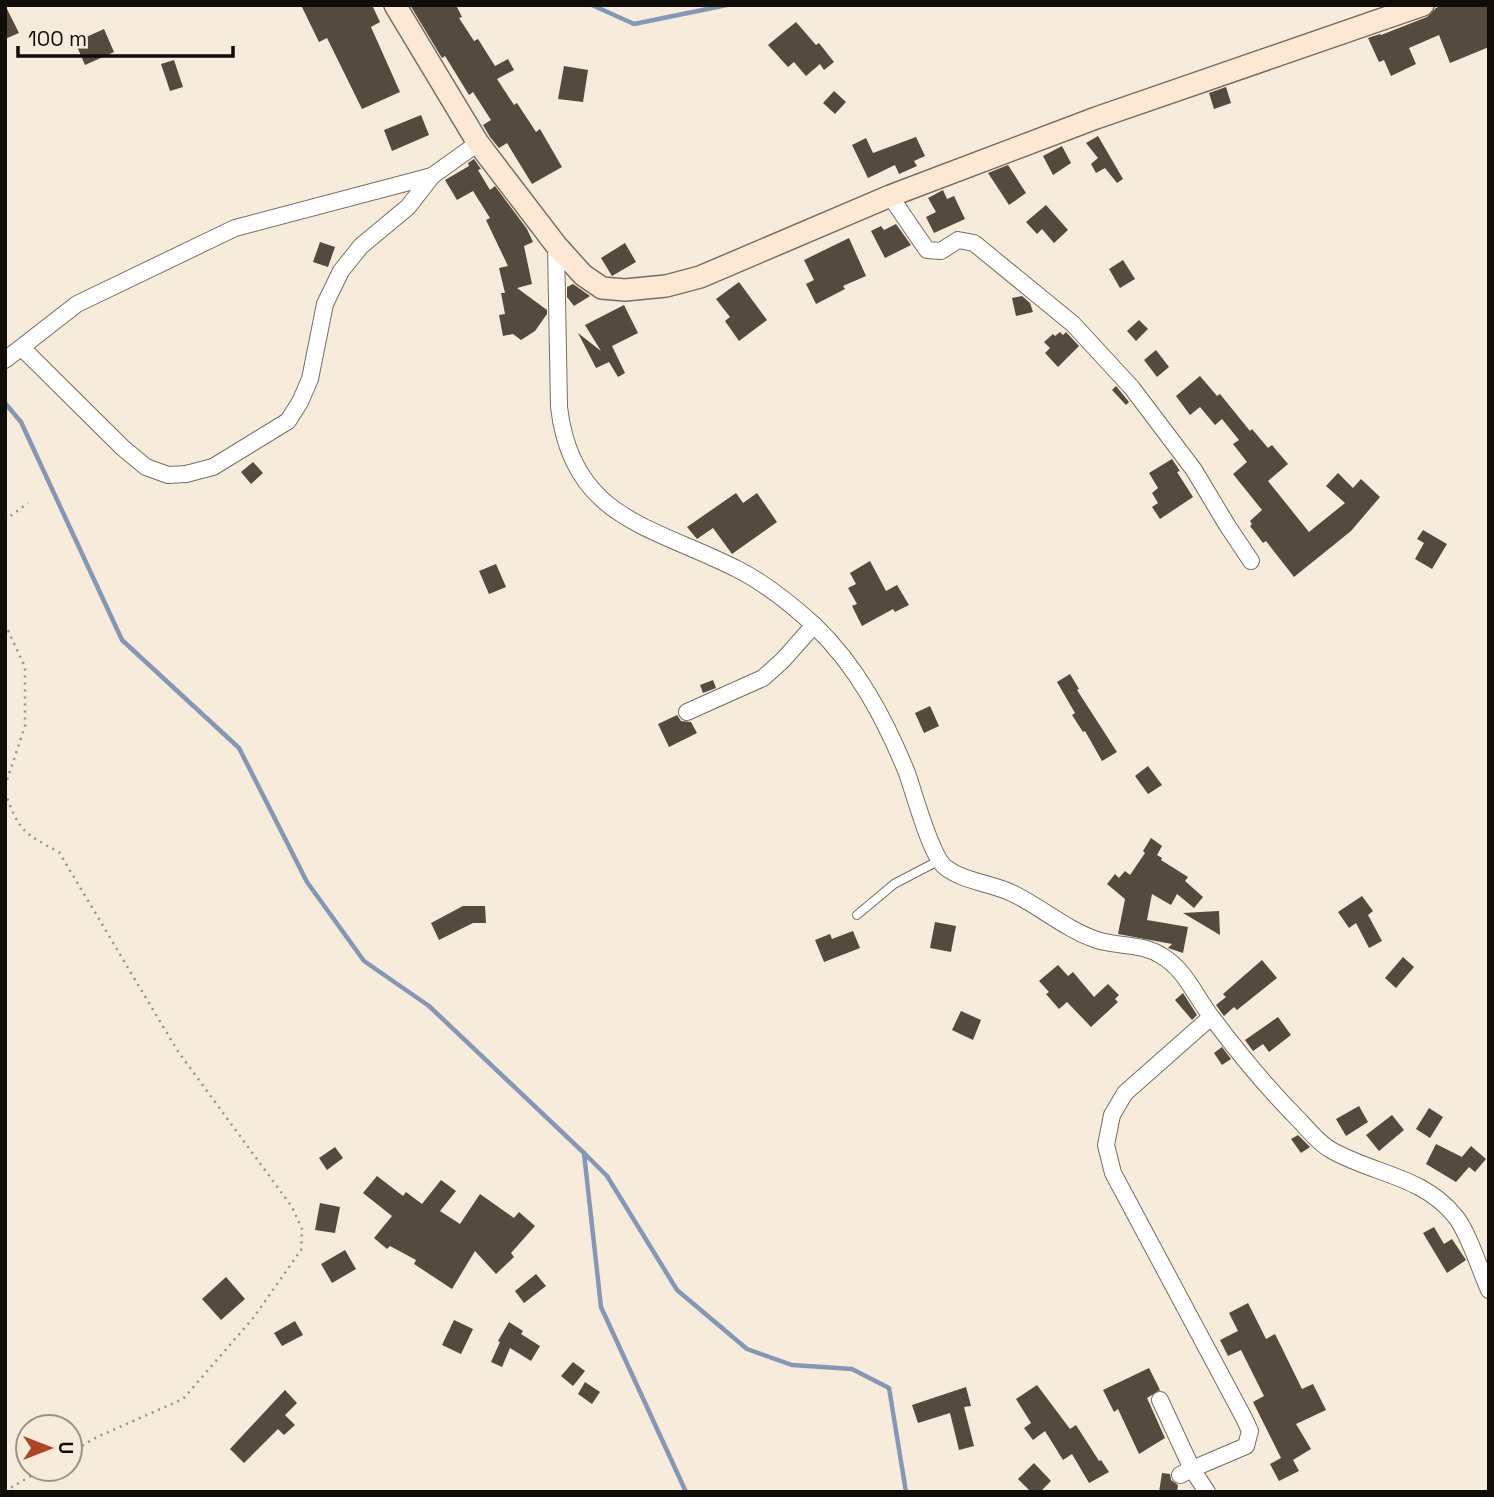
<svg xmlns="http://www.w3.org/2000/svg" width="1494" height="1497" viewBox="0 0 1494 1497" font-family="'Space Grotesk',sans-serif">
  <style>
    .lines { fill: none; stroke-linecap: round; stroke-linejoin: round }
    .stream { stroke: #8498b6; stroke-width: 4.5 }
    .building { fill: #544a3d }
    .lane-casing { stroke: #786e60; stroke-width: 10 }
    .street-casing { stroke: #786e60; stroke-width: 18 }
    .secondary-casing { stroke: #786e60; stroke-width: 24 }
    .path { stroke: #9a9286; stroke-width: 2.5; stroke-dasharray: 2 5; stroke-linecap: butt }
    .lane { stroke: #fff; stroke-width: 8 }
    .street { stroke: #fff; stroke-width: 16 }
    .secondary { stroke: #fde8d4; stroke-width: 21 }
  </style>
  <rect width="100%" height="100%" fill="#f7ebdb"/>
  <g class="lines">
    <g class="stream">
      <polyline points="592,5 634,24 727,5"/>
      <polyline points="5,403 21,422 122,640 239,748 307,882 364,961 429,1006 584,1153 607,1176 677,1290 747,1349 792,1365 852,1369 889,1388 906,1492"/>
      <polyline points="584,1153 601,1307 686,1492"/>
    </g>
  </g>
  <g class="building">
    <polygon points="5,5 19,33 5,39"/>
    <polygon points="301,5 372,5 380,22 371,27 400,92 362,109 327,38 319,42"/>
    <polygon points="410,5 456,5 462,17 459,18 474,41 478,39 495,66 508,59 514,70 497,79 514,105 517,103 536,132 540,129 562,167 532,184 507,143 499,148 490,137 483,125 491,120 473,92 469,95 445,56 442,58"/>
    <polygon points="1442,5 1489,5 1489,47 1450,63 1439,35 1409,48 1416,64 1391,76 1384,60 1379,62 1368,38 1380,34 1381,35 1427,17 1436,8"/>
    <polygon points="796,22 816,45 819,43 834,62 824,70 820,64 806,76 794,62 788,67 768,45"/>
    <polygon points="104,29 114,52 85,65 75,42"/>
    <polygon points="174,60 183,87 170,91 161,64"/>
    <polygon points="564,66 588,70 583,102 558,99"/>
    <polygon points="1226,87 1231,103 1214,109 1209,93"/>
    <polygon points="834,91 846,102 835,114 823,103"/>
    <polygon points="421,115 429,135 392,151 384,130"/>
    <polygon points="1098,136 1123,179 1117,183 1105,168 1096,173 1091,164 1098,158 1086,143"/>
    <polygon points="916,137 925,156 914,161 917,166 899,174 895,165 868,178 852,145 866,138 873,153"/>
    <polygon points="1062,146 1071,163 1053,175 1043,156"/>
    <polygon points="474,159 481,169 478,170 490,190 495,186 527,229 533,242 524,246 532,284 517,288 547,310 547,314 535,331 521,340 513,334 503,336 499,315 505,314 501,293 505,293 499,268 508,266 486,220 490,218 473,191 457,200 445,180 469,166 468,163"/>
    <polygon points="1008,165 1026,193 1009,205 988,173"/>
    <polygon points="943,190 947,199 954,196 965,219 934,233 926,217 936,212 928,198"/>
    <polygon points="1046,205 1068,230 1054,243 1042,229 1037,234 1026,222"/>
    <polygon points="896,224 911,245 885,258 871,231 881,226 884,230"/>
    <polygon points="849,238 866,276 843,286 845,289 816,304 806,284 814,280 804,260"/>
    <polygon points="320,242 335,247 328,267 313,262"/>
    <polygon points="625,243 636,262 612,276 601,258"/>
    <polygon points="1123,260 1135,279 1120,288 1109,269"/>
    <polygon points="739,282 767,320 739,341 725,321 730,317 716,299"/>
    <polygon points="573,284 590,296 574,306 567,297 567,287"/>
    <polygon points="1022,296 1030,303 1033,312 1016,316 1012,298"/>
    <polygon points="624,305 638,333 612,346 625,373 618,377 609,362 596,368 578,333 601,351 585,325"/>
    <polygon points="1139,320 1148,329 1136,341 1127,331"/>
    <polygon points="1060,332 1063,335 1066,332 1079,346 1058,367 1045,353 1050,348 1044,342 1053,334 1055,336"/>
    <polygon points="1156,350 1169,367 1157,377 1144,360"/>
    <polygon points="1200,376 1217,396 1220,394 1250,431 1252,429 1268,448 1272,445 1288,464 1268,481 1309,532 1345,503 1326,486 1338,473 1353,488 1361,479 1380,497 1351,531 1294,577 1266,541 1263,543 1250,526 1252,524 1250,521 1262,510 1233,474 1247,462 1233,444 1239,440 1222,419 1215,425 1200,407 1190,415 1176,396"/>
    <polygon points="1116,386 1129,402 1126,405 1112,390"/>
    <polygon points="1172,459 1180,471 1177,472 1193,497 1160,519 1152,507 1158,503 1152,493 1158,488 1149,473"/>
    <polygon points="253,462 263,473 251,484 241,472"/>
    <polygon points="736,493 743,503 757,493 777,522 732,554 713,528 697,539 687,527"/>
    <polygon points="1423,530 1447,544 1432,569 1415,559 1424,543 1417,539"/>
    <polygon points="870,561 886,591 897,585 909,605 895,612 893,609 862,626 852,606 857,604 848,588 856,584 850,573"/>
    <polygon points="496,564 506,587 489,594 479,571"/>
    <polygon points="1070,674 1079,689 1077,690 1117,752 1102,761 1085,731 1083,732 1072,715 1075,713 1057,682"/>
    <polygon points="713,680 716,688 703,693 700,685"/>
    <polygon points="930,706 939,726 924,733 915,713"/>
    <polygon points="677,715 681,721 691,722 697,733 669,747 658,724"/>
    <polygon points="1148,766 1162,785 1148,794 1135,776"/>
    <polygon points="1151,838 1162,846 1157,855 1162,858 1161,860 1188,877 1185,881 1203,897 1194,908 1177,894 1171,905 1152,894 1147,920 1188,927 1183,953 1168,948 1172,944 1118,934 1125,899 1107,884 1115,874 1119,878 1125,871 1130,875 1145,853 1143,851"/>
    <polygon points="1362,896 1373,911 1368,915 1382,941 1369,948 1356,923 1349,928 1338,912"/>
    <polygon points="463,906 485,906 486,923 473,923 439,940 431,923"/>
    <polygon points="1219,911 1220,935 1183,913"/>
    <polygon points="935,922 956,926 951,952 930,948"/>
    <polygon points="853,931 860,948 824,962 815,940 830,934 832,939"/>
    <polygon points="1403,957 1414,967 1396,988 1385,978"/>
    <polygon points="1262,960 1277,978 1237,1010 1234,1007 1224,1016 1216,1005 1226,997 1223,994"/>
    <polygon points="1058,965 1068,976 1073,972 1094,997 1108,984 1119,995 1115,999 1118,1002 1091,1027 1067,1002 1059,1009 1046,994 1049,992 1039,981"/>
    <polygon points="1183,993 1197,1015 1192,1020 1175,1000"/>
    <polygon points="961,1011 981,1020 973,1040 952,1030"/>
    <polygon points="1278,1017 1291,1035 1269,1052 1263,1044 1253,1051 1245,1040"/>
    <polygon points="1222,1047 1231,1059 1222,1065 1214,1053"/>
    <polygon points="1359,1106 1368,1122 1346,1136 1336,1119"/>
    <polygon points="1429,1108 1443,1117 1430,1138 1416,1129"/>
    <polygon points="1392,1115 1404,1130 1379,1151 1366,1135"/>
    <polygon points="1298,1135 1310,1147 1301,1153 1291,1139"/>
    <polygon points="1436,1144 1462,1157 1471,1146 1486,1159 1475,1172 1469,1167 1456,1182 1426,1164"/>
    <polygon points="335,1147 343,1158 327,1170 319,1158"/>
    <polygon points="377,1176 403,1196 406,1192 422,1204 441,1180 456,1191 440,1211 460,1224 480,1194 514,1218 519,1212 535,1226 511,1253 514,1257 496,1274 475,1251 452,1289 414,1264 416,1260 390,1246 387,1249 374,1238 392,1216 363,1193"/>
    <polygon points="320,1203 340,1207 335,1233 315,1230"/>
    <polygon points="1434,1227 1444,1244 1452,1239 1466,1260 1447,1273 1423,1233"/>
    <polygon points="345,1250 356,1269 332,1283 321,1264"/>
    <polygon points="536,1274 546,1286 524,1303 515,1291"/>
    <polygon points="226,1277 245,1299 221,1320 202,1299"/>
    <polygon points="1248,1303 1266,1339 1275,1334 1302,1389 1313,1384 1326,1410 1296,1424 1311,1449 1293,1460 1299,1471 1279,1481 1270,1464 1281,1458 1253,1402 1264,1396 1241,1350 1228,1356 1220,1340 1238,1331 1229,1313"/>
    <polygon points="454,1320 473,1329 461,1354 442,1345"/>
    <polygon points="295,1321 303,1335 282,1346 274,1333"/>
    <polygon points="509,1322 523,1331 521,1334 540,1346 531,1361 510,1348 502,1367 491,1362 500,1342 498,1341"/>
    <polygon points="573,1362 585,1371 573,1386 561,1376"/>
    <polygon points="1149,1368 1160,1390 1147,1398 1165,1438 1139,1454 1118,1409 1114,1412 1103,1390"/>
    <polygon points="585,1382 600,1392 592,1404 578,1394"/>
    <polygon points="1037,1385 1070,1429 1076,1425 1099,1461 1101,1460 1109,1472 1089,1483 1072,1454 1063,1460 1045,1431 1033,1440 1024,1428 1031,1423 1016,1399"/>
    <polygon points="966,1387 971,1406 964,1407 974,1446 959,1450 950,1413 918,1423 912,1405"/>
    <polygon points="285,1390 297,1403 285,1415 295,1425 284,1435 278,1429 244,1463 230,1449"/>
    <polygon points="1034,1463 1051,1481 1040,1492 1031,1492 1018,1479"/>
    <polygon points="1162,1473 1170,1474 1171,1480 1178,1485 1177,1492 1159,1492"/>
  </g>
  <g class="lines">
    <defs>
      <polyline id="lane" points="857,915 894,884 938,861"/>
      <g id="street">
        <polyline points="890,196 927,250 941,251 958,240 974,243 1073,324 1132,388 1194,470 1227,525 1251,561"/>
        <path d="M556 245 559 407C572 519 652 526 737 569 765 583 791 604 814 625 857 666 885 719 907 773 914 793 931 856 945 867 964 882 992 883 1014 894 1042 908 1067 930 1097 940 1119 947 1142 943 1162 956 1186 970 1196 998 1213 1019 1240 1055 1269 1090 1301 1122 1310 1132 1320 1144 1331 1150 1373 1174 1423 1176 1455 1216 1468 1231 1480 1270 1489 1290"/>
        <polyline points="22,348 123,448 146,467 168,475 186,474 213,467 288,421 300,402 310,379 325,304 341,271 361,246 408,207 432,176 478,143"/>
        <polyline points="5,360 77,304 235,228 432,176"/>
        <polyline points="687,712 763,678 783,660 814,625"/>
        <polyline points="1160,1400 1192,1469 1246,1446 1250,1431 1244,1418 1113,1173 1106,1145 1112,1115 1125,1093 1211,1017"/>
        <polyline points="1180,1475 1192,1469 1207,1492"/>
      </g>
      <polyline id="secondary" points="395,5 478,143 556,245 583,275 602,288 625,290 666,286 700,277 890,196 1096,118 1423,5"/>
    </defs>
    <use href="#lane" class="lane-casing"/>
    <use href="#street" class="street-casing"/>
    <use href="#secondary" class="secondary-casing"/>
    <g class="path">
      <polyline points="5,520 28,503"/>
      <polyline points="5,624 25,667 25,726 5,786"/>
      <path d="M5 792C19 831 23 833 59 852L177 1050 292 1207 302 1229 301 1250 254 1317 183 1399 97 1437 70 1453"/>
      <polyline points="5,1491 43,1469"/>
    </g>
    <use href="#lane" class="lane"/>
    <use href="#street" class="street"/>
    <use href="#secondary" class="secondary"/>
  </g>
  <rect width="1494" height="1497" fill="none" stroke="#100c07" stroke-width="14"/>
  <g transform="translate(49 1448) rotate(90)"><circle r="33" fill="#f7ebdb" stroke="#9b9286" stroke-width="2"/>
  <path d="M0-5L12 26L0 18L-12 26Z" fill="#ad4525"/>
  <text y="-10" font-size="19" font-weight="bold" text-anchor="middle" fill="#100c07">U</text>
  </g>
  <path d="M18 46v10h215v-10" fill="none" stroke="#100c07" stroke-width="3.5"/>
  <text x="28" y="46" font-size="21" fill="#100c07" stroke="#f7ebdb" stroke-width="5" paint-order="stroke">100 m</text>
</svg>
